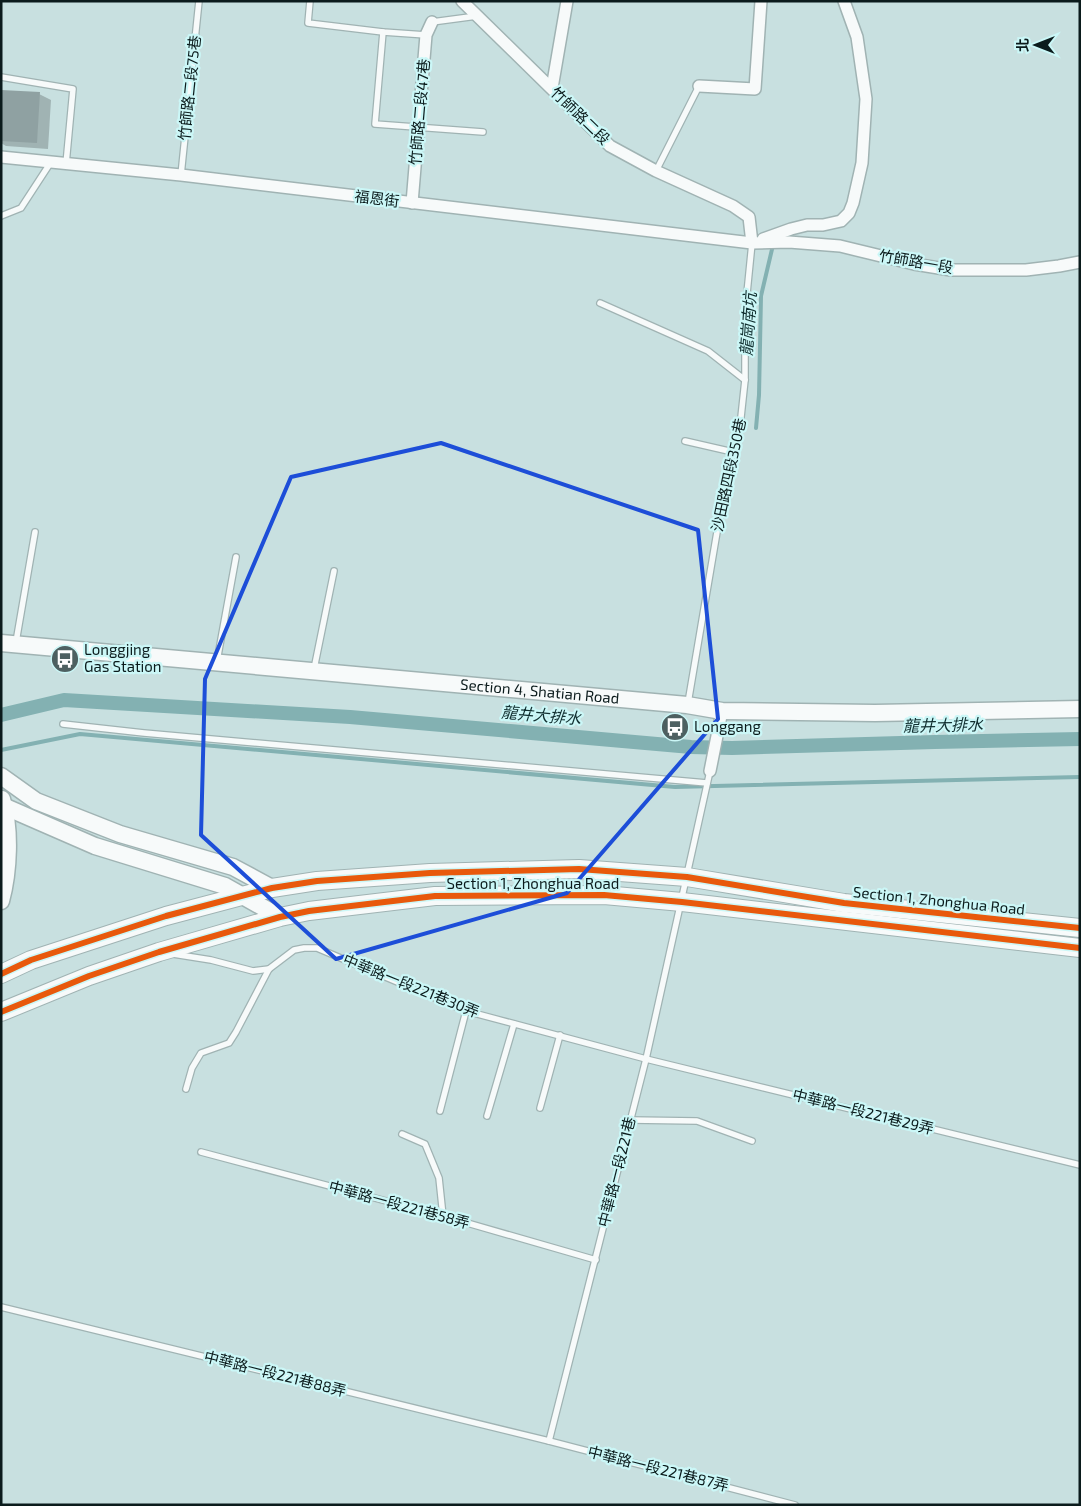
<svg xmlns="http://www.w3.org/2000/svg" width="1081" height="1506" viewBox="0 0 1081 1506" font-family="'Exo 2','Noto Sans TC',sans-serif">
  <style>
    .shadow { fill: #0003 }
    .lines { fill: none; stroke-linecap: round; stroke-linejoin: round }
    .stream { stroke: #83b1b2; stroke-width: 4 }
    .canal { stroke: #83b1b2; stroke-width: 14 }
    .building { fill: #8fa1a2 }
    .lane-casing { stroke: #a0b3b3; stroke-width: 8 }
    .street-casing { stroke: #a0b3b3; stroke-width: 14 }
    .secondary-casing { stroke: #a0b3b3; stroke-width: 19 }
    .primary-casing { stroke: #a0b3b3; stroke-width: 20 }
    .lane { stroke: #f7fafa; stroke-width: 5.5 }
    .street { stroke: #f7fafa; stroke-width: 11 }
    .secondary { stroke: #f7fafa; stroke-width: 16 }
    .primary { stroke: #f7fafa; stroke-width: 18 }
    .cycleway-casing { stroke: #cbf7f7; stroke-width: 9 }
    .cycleway { stroke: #e8590c; stroke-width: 6 }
    .marked { fill: none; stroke: #1d4ed8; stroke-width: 4; stroke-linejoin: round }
    .labels { text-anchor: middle; stroke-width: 4.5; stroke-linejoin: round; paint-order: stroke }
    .street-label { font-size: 15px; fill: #0b1b1c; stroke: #cbf7f7 }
    .poi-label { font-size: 15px; fill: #0b1b1c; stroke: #cbf7f7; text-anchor: start }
    .water-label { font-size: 16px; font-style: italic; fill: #112f30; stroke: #cbf7f7 }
  </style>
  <rect width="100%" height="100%" fill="#c8e0e0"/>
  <polygon class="shadow" points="1,91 39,94 51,100 48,149 6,146 1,143"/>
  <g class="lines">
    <g class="stream">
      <polyline points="756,428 759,395 761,296 773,245"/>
      <polyline points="1,750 80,734 675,787 1080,777"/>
    </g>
    <polyline class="canal" points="1,715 64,700 350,717 691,747 732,748 935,742 1080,739"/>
  </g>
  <polygon class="building" points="1,90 40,92 37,143 1,141"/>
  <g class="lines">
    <defs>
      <g id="lane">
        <polyline points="310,1 308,23 383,32 426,35"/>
        <polyline points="432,22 477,16"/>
        <polyline points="383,32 375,124 483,132"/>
        <polyline points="1,77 73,89 66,164"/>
        <polyline points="656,171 699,86"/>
        <polyline points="181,175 199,1"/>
        <polyline points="1,216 21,208 51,162"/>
        <polyline points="600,303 708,351 745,380"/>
        <polyline points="685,441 733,452"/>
        <polyline points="16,642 35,532"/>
        <polyline points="217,661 236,557"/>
        <polyline points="314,669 334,571"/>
        <polyline points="688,703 726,479 741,417 745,380 745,313 752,243"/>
        <polyline points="63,724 144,733 707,783"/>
        <polyline points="173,954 211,960 253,971 269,969"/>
        <polyline points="186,1089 192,1068 201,1053 229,1043 236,1032 269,969 294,950 304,948 317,948 466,1011 646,1059 1080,1165"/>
        <polyline points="540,1108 560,1035"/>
        <polyline points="440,1111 466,1011"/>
        <polyline points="487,1116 514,1024"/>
        <polyline points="630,1120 697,1121 752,1141"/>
        <polyline points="402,1134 425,1144 439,1178 443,1216"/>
        <polyline points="201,1152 443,1216 596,1260"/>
        <polyline points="1,1307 549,1441 795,1505"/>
        <polyline points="549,1441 646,1059 710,771"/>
      </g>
      <g id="street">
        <polyline points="462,1 610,146 656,171 733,206 749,217 752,243"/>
        <polyline points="699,86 755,89 761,1"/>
        <polyline points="552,88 567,1"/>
        <polyline points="1,157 181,175 752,243 789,242 840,246 914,264 951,270 1026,270 1059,266 1080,262"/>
        <polyline points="412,203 426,35 432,22"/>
        <polyline points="763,239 791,229 807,225 823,225 841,221 849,213 853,203 862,163 866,99 857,37 844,1"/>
        <polyline points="710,771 722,711"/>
      </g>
      <g id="secondary">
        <path id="s1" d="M1 643 687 705 722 711 875 713 1080 709"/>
        <polyline points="1,776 36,801 120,834 233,867 272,888"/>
        <polyline points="1,805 95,846 225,886 280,917"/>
        <path d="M1 901C9 871 11 829 2 799"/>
      </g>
      <g id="primary">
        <polyline points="1,974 31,960 166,916 272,888 317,881 430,873 579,869 687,877 844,903 1080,928"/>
        <polyline points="1,1012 89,976 159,952 280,917 309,911 435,896 604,895 682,902 1080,948"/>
      </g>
    </defs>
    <use href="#lane" class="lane-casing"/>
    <use href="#street" class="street-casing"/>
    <use href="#secondary" class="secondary-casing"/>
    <use href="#primary" class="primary-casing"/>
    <use href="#lane" class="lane"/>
    <use href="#street" class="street"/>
    <use href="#secondary" class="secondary"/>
    <use href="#primary" class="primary"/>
    <defs>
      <g id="cycleway">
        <polyline points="1,974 31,960 166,916 272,888 317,881 430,873 579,869 687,877 844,903 1080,928"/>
        <polyline points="1,1012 89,976 159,952 280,917 309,911 435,896 604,895 682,902 1080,948"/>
      </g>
    </defs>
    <use href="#cycleway" class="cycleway-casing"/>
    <use href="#cycleway" class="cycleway"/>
  </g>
  <path class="marked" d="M441 443 698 530 718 719 567 893 336 959 201 835 205 679 291 477Z"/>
  <defs>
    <symbol id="bus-disc" viewBox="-11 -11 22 22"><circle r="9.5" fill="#4d6061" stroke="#cbf7f7"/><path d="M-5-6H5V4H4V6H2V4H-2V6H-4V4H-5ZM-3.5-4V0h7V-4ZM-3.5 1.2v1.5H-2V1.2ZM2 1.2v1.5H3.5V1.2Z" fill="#fff"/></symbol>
  </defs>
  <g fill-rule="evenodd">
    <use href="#bus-disc" x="49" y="643" width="32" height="32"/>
    <use href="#bus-disc" x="659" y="711" width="32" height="32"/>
  </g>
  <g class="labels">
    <g class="street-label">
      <text transform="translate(190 88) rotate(-84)" y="5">竹師路二段75巷</text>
      <text transform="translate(420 112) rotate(-85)" y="5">竹師路二段47巷</text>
      <text transform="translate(580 116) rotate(44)" y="5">竹師路二段</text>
      <text transform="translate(377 199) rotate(7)" y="5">福恩街</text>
      <text transform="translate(916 262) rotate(10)" y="5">竹師路一段</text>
      <text transform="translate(729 475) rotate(-78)" y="5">沙田路四段350巷</text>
      <text dy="5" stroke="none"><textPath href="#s1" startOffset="541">Section 4, Shatian Road</textPath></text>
      <text x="533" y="889">Section 1, Zhonghua Road</text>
      <text transform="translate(939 901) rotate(6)" y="5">Section 1, Zhonghua Road</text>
      <text transform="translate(411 986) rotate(22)" y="5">中華路一段221巷30弄</text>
      <text transform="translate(863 1112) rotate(14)" y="5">中華路一段221巷29弄</text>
      <text transform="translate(617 1172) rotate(-76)" y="5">中華路一段221巷</text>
      <text transform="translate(399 1205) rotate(15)" y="5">中華路一段221巷58弄</text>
      <text transform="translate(275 1374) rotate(14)" y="5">中華路一段221巷88弄</text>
      <text transform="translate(658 1469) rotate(14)" y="5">中華路一段221巷87弄</text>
    </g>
    <g class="poi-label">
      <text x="84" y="655">Longgjing<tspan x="84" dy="17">Gas Station</tspan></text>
      <text x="694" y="732">Longgang</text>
    </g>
    <g class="water-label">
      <text transform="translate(748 324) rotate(-86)" y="6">龍崗南坑</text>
      <text transform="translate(541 715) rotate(5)" y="6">龍井大排水</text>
      <text transform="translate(943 725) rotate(-1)" y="6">龍井大排水</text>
    </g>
  </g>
  <rect width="1081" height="1506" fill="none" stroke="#0b1b1c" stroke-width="5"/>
  <g transform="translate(1036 45) rotate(270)" stroke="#cbf7f7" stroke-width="4" paint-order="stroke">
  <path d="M0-4L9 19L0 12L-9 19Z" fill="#0b1b1c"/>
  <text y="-8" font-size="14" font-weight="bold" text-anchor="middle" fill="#0b1b1c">北</text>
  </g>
</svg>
